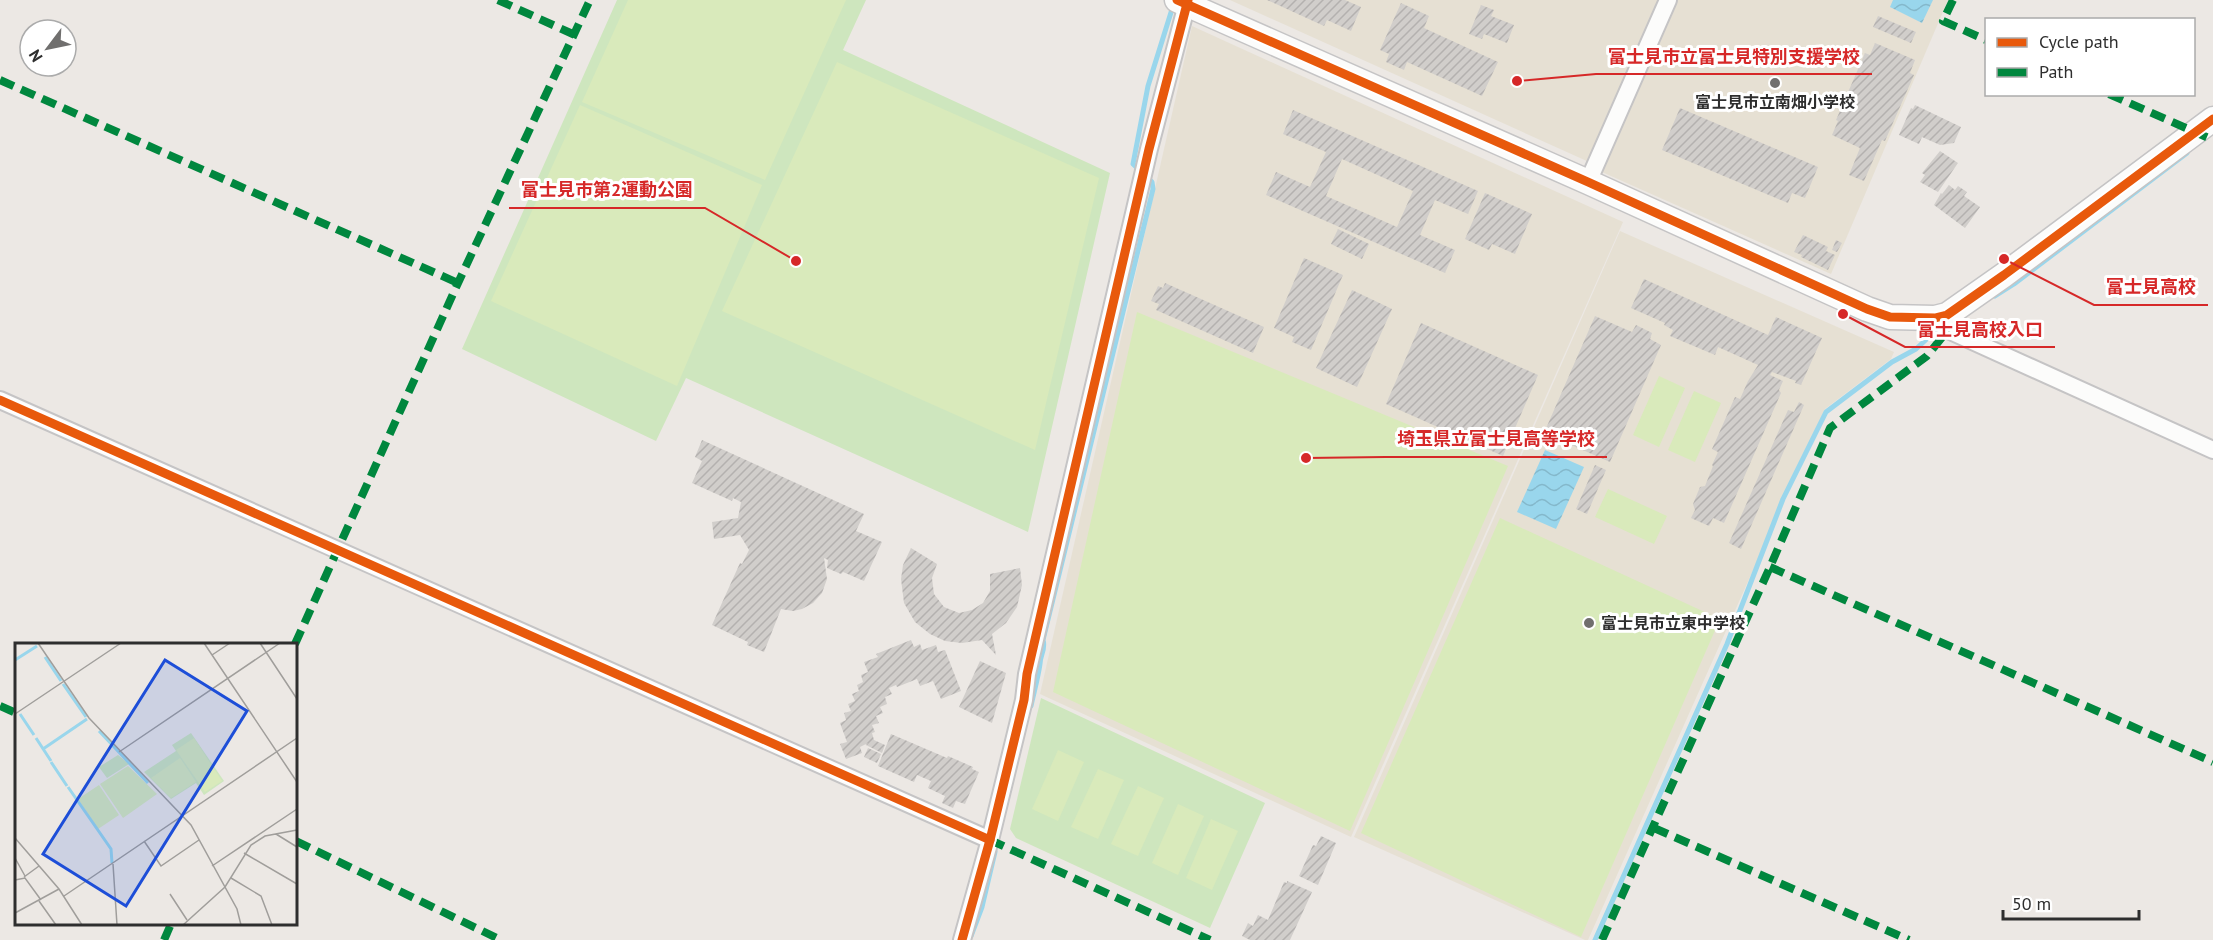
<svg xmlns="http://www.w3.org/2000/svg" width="2213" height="940" viewBox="0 0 2213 940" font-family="'PT Sans','Noto Sans JP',sans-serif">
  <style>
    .education { fill: #e6e0d3 }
    .grass { fill: #cee6be }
    .pitch { fill: #d9eabb }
    .water { fill: url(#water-waves) }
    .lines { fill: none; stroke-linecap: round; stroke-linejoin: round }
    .stream { stroke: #99d6ec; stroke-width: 5 }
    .building { fill: url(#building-hatch); fill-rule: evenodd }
    .street-casing { stroke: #c5c4c5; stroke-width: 20 }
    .secondary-casing { stroke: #c5c4c5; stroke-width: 27 }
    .street { stroke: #fcfcfb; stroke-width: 16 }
    .secondary { stroke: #fcfcfb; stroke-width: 24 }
    .quiet { stroke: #00873e; stroke-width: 8; stroke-dasharray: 15 8; stroke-linecap: butt }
    .cycleway-casing { stroke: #fff; stroke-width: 13 }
    .cycleway { stroke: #e8590c; stroke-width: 9 }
    .poi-dot { fill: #706f6e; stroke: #fff; stroke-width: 2 }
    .labels { text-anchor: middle; stroke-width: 6; stroke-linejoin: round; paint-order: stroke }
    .poi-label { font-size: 16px; font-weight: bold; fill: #2e2e2e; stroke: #fff }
    .inset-river { fill: none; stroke: #99d6ec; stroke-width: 3 }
    .inset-road { fill: none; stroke: #a09e9b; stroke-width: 1.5 }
    .view { fill: #1d4ed8; fill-opacity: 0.15; stroke: #1d4ed8; stroke-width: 3 }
    .inset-edge { fill: none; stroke: #2e2e2e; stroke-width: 3 }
    .leader { fill: none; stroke: #d62828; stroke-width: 2 }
    .callout-dot { fill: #d62828; stroke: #fff; stroke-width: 2 }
    .callout-label { font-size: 18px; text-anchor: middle; font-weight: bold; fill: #d62828; stroke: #fff; stroke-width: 6; stroke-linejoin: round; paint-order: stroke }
  </style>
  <defs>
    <pattern id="water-waves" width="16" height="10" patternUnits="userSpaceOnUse" patternTransform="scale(1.5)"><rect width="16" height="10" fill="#99d6ec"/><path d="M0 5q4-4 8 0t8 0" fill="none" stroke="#84b8cb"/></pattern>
    <pattern id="building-hatch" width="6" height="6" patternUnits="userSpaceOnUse" patternTransform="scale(1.5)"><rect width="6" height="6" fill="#d1cecb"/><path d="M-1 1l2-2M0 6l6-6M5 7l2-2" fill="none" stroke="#b4b1af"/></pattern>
  </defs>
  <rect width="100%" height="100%" fill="#ece8e4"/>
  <g class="education">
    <polygon points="1230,0 1662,0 1589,162"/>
    <polygon points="1675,0 1948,0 1831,274 1602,172 1600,166"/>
    <polygon points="1192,26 1623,222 1351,837 1040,694"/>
    <polygon points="1620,231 1894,352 1891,359 1825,409 1588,940 1585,940 1354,837"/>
  </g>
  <g class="grass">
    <polygon points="617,0 866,0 843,50 1110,173 1028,532 686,378 656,441 462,349"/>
    <polygon points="1041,698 1265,803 1210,928 1016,838 1010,829"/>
  </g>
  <g class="pitch">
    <polygon points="628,0 846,0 765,180 582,102"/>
    <polygon points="837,62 1099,178 1035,450 722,311"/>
    <polygon points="580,105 762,185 677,386 491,301"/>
    <polygon points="1137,312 1508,466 1350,831 1053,692"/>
    <polygon points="1659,376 1685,388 1659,447 1633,435"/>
    <polygon points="1694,391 1721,403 1695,462 1668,450"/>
    <polygon points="1608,489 1667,516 1654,544 1595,517"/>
    <polygon points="1500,518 1720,619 1581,937 1361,833"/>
    <polygon points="1058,750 1084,762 1058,821 1032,809"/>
    <polygon points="1098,769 1124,780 1098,839 1071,827"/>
    <polygon points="1138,786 1164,798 1138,856 1111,844"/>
    <polygon points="1178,804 1204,816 1178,875 1152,863"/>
    <polygon points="1211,819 1238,831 1212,890 1186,878"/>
  </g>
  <g class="water">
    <polygon points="1893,0 1933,0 1922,23 1890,7"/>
    <polygon points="1545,450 1584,467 1556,529 1517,512"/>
  </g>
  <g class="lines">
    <g class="stream">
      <polyline points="1995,296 2014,284 2187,153"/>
      <path d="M1031 706C1034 692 1038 678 1040 664 1040 655 1046 649 1043 640L1153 189 1152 182 1133 164 1148 86 1173 6"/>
      <polyline points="971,936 982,907 995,852"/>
      <polyline points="1595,940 1727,644 1783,499 1826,412 1892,362 1916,349 1930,336 1943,328"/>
    </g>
  </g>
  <g class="building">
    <polygon points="1267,0 1345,0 1361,7 1351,31 1327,20 1324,26"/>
    <polygon points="1401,3 1429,16 1424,28 1498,62 1482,96 1407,62 1404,70 1386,62 1389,54 1380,50"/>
    <polygon points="1481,5 1494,10 1491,16 1514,25 1507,43 1484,34 1482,39 1469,34"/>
    <polygon points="1878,16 1916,32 1911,43 1873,27"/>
    <polygon points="1875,43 1915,60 1910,73 1914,75 1885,141 1882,140 1864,181 1849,175 1860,148 1832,135 1838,121 1836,120 1865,53 1870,55"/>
    <polygon points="1915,105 1961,127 1954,143 1940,145 1922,137 1919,144 1899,135 1911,108 1913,109"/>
    <polygon points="1680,108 1818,167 1805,198 1792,193 1788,203 1662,150"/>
    <path d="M1293 110 1478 191 1468 214 1435 200 1420 235 1455 250 1445 273 1266 195 1276 172 1310 187 1326 152 1283 134ZM1342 159 1413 191 1397 227 1326 196Z"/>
    <polygon points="1940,151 1958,163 1938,192 1920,182 1925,175 1922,173"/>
    <polygon points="1949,185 1955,190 1958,186 1967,192 1964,196 1980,207 1965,228 1934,205 1941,193 1942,194"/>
    <polygon points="1485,193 1532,214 1515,254 1492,244 1489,250 1465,239"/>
    <polygon points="1338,229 1369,244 1362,259 1331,244"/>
    <polygon points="1803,235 1828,247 1826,251 1835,255 1828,270 1801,257 1802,255 1794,252"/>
    <polygon points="1836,240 1842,243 1837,252 1832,250"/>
    <polygon points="1304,258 1343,275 1311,350 1292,342 1294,337 1274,328"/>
    <polygon points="1644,279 1768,335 1776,317 1822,338 1801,385 1795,383 1796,381 1772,372 1770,375 1783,381 1779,390 1781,393 1724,523 1713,518 1709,526 1691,518 1695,510 1693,504 1700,487 1705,486 1713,466 1712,465 1718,452 1712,449 1735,397 1740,399 1748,381 1758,365 1718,347 1715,355 1670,336 1673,330 1664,325 1665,323 1631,308"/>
    <polygon points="1165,283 1264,327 1253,353 1156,310 1159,304 1151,301 1158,286 1163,288"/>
    <polygon points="1352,290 1392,309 1357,387 1316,368"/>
    <polygon points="1595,316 1632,332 1636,325 1652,333 1650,339 1661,345 1610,462 1544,433"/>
    <polygon points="1421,323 1538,375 1503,456 1386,404"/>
    <polygon points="1799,402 1804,405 1741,549 1729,543 1788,410 1794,412"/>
    <polygon points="702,440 864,514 856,531 882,542 864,581 843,572 841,574 827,568 828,560 824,558 827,579 822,593 813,603 802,609 793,611 781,609 764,652 747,645 748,642 712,625 740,563 742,564 749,550 740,535 714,539 712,522 738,518 741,502 733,498 732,501 692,483 702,461 695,457"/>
    <polygon points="1595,465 1606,470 1587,514 1576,509"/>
    <polygon points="911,548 937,564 932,578 934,594 944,607 959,613 972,610 983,603 990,591 990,574 1020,568 1022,585 1017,607 1006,623 992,634 996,655 982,640 962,643 945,641 930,634 915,622 904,603 901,579 903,565"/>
    <polygon points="911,640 914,647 920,644 922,650 936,645 938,652 945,650 961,691 941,699 933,681 920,686 917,679 897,687 896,685 889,688 892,694 885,697 887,704 880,707 883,713 876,716 879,723 872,725 875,732 872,733 874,740 885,745 882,753 866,745 868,743 860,747 862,753 846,759 840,744 847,742 840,723 846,720 844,713 851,711 848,704 855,701 852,694 859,691 857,685 863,682 861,675 868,672 864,662 878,657 876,654"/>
    <polygon points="980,661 1006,673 992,723 959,707"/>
    <polygon points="891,734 947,758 948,756 973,767 972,769 979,772 965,804 956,801 953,808 942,803 945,796 928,788 931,781 917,775 914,782 878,766"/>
    <polygon points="868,748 881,754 877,763 864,757"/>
    <polygon points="1321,836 1336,843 1318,885 1299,876 1313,845 1316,846"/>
    <polygon points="1287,881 1312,892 1290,940 1250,940 1242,936 1248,923 1253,926 1258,915 1268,920 1284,882 1287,883"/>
  </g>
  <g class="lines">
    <defs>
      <g id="street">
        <polyline points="1588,182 1668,0"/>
        <polyline points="1935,318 1948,330 2213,450"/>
        <polyline points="0,400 990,840"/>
        <polyline points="962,940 990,840 1024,700 1027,674 1149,149 1188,0"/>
      </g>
      <polyline id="secondary" points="1177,0 1588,182 1867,309 1890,317 1935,318 1947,315 2004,275 2213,119"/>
    </defs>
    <use href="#street" class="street-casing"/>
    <use href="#secondary" class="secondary-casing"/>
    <use href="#street" class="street"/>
    <use href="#secondary" class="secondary"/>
    <g class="quiet">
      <polyline points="498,0 575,35"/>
      <polyline points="1953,0 1943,21 1986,40"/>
      <polyline points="0,80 458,283"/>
      <polyline points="2109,94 2213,140"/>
      <polyline points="1770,567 2213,762"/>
      <polyline points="295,644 458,283 590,0"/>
      <polyline points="0,706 16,713"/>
      <polyline points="1654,828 1909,940"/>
      <polyline points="990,840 1210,940"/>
      <polyline points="296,841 501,940"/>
      <polyline points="164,940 171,924"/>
      <polyline points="1602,940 1770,567 1830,428 1927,356 1948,330"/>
    </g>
    <defs>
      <g id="cycleway">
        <polyline points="1177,0 1588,182 1867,309 1890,317 1935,318 1947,315 2004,275 2213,119"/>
        <polyline points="0,400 990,840"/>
        <polyline points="962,940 990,840 1024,700 1027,674 1149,149 1188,0"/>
      </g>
    </defs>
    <use href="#cycleway" class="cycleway-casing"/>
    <use href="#cycleway" class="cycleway"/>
  </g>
  <g class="poi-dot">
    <circle cx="1775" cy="83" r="6"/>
    <circle cx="1589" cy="623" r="6"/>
  </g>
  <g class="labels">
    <g class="poi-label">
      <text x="1775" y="108">富士見市立南畑小学校</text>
      <text x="1601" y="629" text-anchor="start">富士見市立東中学校</text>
    </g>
  </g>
  <g transform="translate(15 643)">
    <rect width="282" height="282" fill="#ece8e4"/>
    <path d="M176 90 209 138 189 152 181 140 156 156 129 129 161 108 157 102ZM103 112 114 121 92 135 84 124Z" fill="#cee6be"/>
    <path d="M179 95 207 138 190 149 161 107ZM165 115 181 139 156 155 136 135ZM113 123 142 151 108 175 85 141ZM84 142 104 172 83 186 63 156Z" fill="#d9eabb"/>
    <path class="inset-river" d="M30 14 46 38M0 17 22 3M48 41 71 74M5 71 19 92M84 88 133 140M21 95 36 118M28 106 72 76M36 119 52 143M53 144 96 206 97 220"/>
    <path class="inset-road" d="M23 0 74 75 176 182 222 266 226 282M189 0 282 139M245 0 282 56M197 12 215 0M0 71 106 0M104 109 265 0M261 191 282 204M0 195 44 246 67 282M129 198 146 223 184 197M229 210 282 241M0 215 10 233M98 221 102 282M197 223 282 166M9 234 24 223M216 235 246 253 257 282M0 237 10 235 26 257M155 251 172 277M49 253 282 95M24 258 41 282M0 270 44 246M168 282 210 244 236 202 250 193 282 187"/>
    <path class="view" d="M150 17 232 68 111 263 28 211Z"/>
    <rect width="282" height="282" class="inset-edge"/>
  </g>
  <path class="leader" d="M1517 81L1596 74H1872M796 261L705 208H509M2004 259L2094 305H2208M1843 314L1905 347H2055M1306 458L1385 457H1607"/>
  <g class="callout-dot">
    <circle cx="1517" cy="81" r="6"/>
    <circle cx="796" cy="261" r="6"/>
    <circle cx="2004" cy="259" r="6"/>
    <circle cx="1843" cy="314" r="6"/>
    <circle cx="1306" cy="458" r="6"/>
  </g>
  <g class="callout-label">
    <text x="1734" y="63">富士見市立富士見特別支援学校</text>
    <text x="607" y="196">富士見市第2運動公園</text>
    <text x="2151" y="293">富士見高校</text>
    <text x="1980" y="336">富士見高校入口</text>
    <text x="1496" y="445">埼玉県立富士見高等学校</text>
  </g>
  <rect x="1985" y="18" width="210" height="78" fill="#ffffff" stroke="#ababab" stroke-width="1.5"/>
  <rect x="1997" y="38" width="30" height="9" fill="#e8590c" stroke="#ababab" stroke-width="1.5"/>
  <text x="2039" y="48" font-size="18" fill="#2e2e2e">Cycle path</text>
  <rect x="1997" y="68" width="30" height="9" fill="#00873e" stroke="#ababab" stroke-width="1.5"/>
  <text x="2039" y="78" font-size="18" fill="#2e2e2e">Path</text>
  <g transform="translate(48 48) rotate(238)"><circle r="28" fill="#ffffff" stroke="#ababab" stroke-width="1.5"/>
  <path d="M0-4.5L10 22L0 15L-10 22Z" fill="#706f6e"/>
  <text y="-9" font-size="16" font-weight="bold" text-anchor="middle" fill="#2e2e2e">N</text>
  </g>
  <path d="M2003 910v9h136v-9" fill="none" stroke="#2e2e2e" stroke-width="3"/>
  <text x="2012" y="910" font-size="18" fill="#2e2e2e" stroke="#ffffff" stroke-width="4.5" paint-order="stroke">50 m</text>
</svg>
